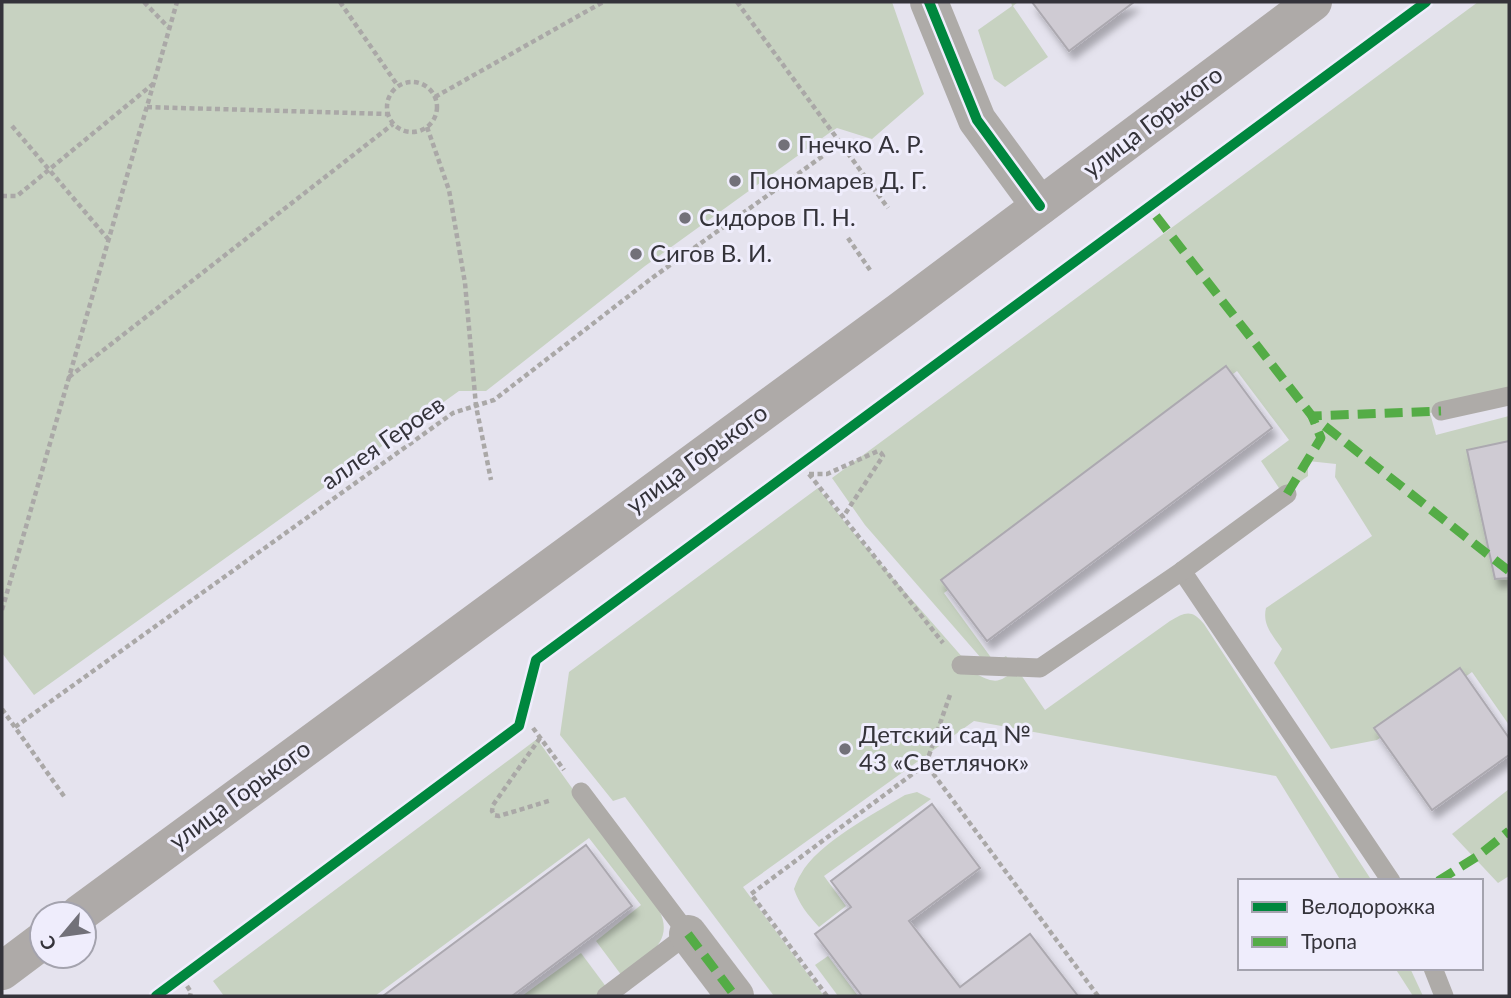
<svg xmlns="http://www.w3.org/2000/svg" width="1511" height="998" viewBox="0 0 1511 998" font-family="Lato,sans-serif">
  <style>
    .green { fill: #c7d2c1 }
    .building { fill: #cfcbd3; stroke: #aca9b0; stroke-width: 2; filter: url(#shadow) }
    .lines { fill: none; stroke-linecap: round; stroke-linejoin: round }
    .path { stroke: #aaa8a7; stroke-width: 4.5; stroke-dasharray: 5 3.5; stroke-linecap: butt }
    .lane { stroke: #aeaba8; stroke-width: 19 }
    .street { stroke: #aeaba8; stroke-width: 38 }
    .secondary { stroke: #aeaaa8; stroke-width: 38 }
    .quiet { stroke: #54ac46; stroke-width: 9; stroke-dasharray: 18 9; stroke-linecap: butt }
    .cycleway-casing { stroke: #efedfc; stroke-width: 15 }
    .cycleway { stroke: #00873e; stroke-width: 10 }
    .poi-dot { fill: #727179; stroke: #efedfc; stroke-width: 2.5 }
    .labels { text-anchor: middle; stroke-width: 6; stroke-linejoin: round; paint-order: stroke }
    .street-label { font-size: 24px; fill: #34333a; stroke: #efedfc }
    .poi-label { font-size: 24px; fill: #34333a; stroke: #efedfc; text-anchor: start }
  </style>
  <defs>
    <filter id="shadow"><feDropShadow dx="4.5" dy="8" stdDeviation="3.5" flood-color="#0004"/></filter>
  </defs>
  <rect width="100%" height="100%" fill="#e5e3ee"/>
  <g class="green">
    <polygon points="2,2 892,2 924,94 872,139 837,128 832,131 645,266 486,391 459,391 34,695 2,653"/>
    <polygon points="1011,2 1018,2 1013,6 1048,57 1005,87 994,79 978,30 1012,6"/>
    <path d="M1478 2H1509V394L1430 413 1436 435 1509 416V445L1472 453 1493 539 1509 535V725L1472 672 1377 740 1331 749 1274 663 1282 649C1273 636 1262 625 1266 608L1372 536 1335 477 1336 464 1308 461V476L1283 494 1261 461 1289 440 1237 371 944 593 995 663 1006 656 1008 659 988 666 865 525 832 478Z"/>
    <path d="M818 488 851 530 978 675C998 685 1000 681 1017 669L1045 710 1170 621C1185 612 1192 609 1204 624L1372 881H1341L1276 776 974 721 743 887 824 996H774L625 797 613 801 560 735 569 672Z"/>
    <path d="M537 739 659 910C676 943 644 958 622 976L596 941 641 905 589 838 375 996H224L213 981Z"/>
    <polygon points="1509,789 1509,876 1498,883 1452,834"/>
    <path d="M917 792 931 799 824 876 846 906 819 927C808 915 799 904 794 889 796 884 798 878 801 874 817 844 875 813 905 795Z"/>
    <polygon points="581,953 607,988 596,996 522,996"/>
    <polygon points="828,956 858,996 838,996 815,965"/>
    <polygon points="1395,968 1410,968 1423,996 1413,996"/>
  </g>
  <g class="building">
    <polygon points="1032,2 1134,2 1069,51"/>
    <polygon points="1226,366 1272,428 987,641 941,580"/>
    <polygon points="1509,441 1509,578 1495,579 1467,450"/>
    <polygon points="1460,668 1509,738 1509,755 1432,810 1374,728"/>
    <polygon points="932,804 980,868 909,921 960,987 1030,934 1078,996 862,996 815,934 851,907 831,881"/>
    <polygon points="586,845 632,906 512,996 383,996"/>
  </g>
  <g class="lines">
    <g class="path">
      <polyline points="144,2 168,27"/>
      <polyline points="340,2 398,86"/>
      <polyline points="737,2 888,208"/>
      <circle cx="412" cy="107" r="25"/>
      <polyline points="435,97 603,2"/>
      <polyline points="147,107 388,114"/>
      <polyline points="12,126 108,239"/>
      <polyline points="427,127 449,190 465,283 476,406 491,480"/>
      <polyline points="2,196 17,196 153,84"/>
      <polyline points="848,238 870,270"/>
      <polyline points="69,377 393,124"/>
      <polyline points="809,474 943,643"/>
      <polyline points="809,474 827,474 878,451 881,453 883,456 843,517"/>
      <polyline points="2,610 177,2"/>
      <polyline points="2,709 66,799"/>
      <polyline points="15,727 453,413 494,400 652,278 841,143"/>
      <polyline points="533,728 564,770"/>
      <polyline points="540,738 493,805 492,811 494,815 499,816 552,800"/>
      <polyline points="926,764 951,692"/>
      <polyline points="187,986 191,992 190,996"/>
      <polyline points="827,996 751,894 926,764 1098,996"/>
    </g>
    <g class="lane">
      <polyline points="1441,411 1509,396"/>
      <polyline points="1182,571 1391,881"/>
      <polyline points="961,665 1040,668 1182,571 1287,494"/>
      <polyline points="581,792 688,934 606,996"/>
      <polyline points="1433,968 1444,996"/>
    </g>
    <g class="street">
      <polyline points="929,2 977,120 1040,206"/>
      <polyline points="688,934 735,996"/>
    </g>
    <g class="secondary">
      <polyline points="79,914 900,311 1313,2"/>
      <polyline points="2,971 42,941"/>
    </g>
    <g class="quiet">
      <polyline points="1156,216 1312,416 1509,571"/>
      <polyline points="1287,494 1321,438 1312,416 1441,411"/>
      <polyline points="1438,881 1478,856 1509,831"/>
      <polyline points="688,934 735,996"/>
    </g>
    <defs>
      <g id="cycleway">
        <polyline points="929,2 977,120 1040,206"/>
        <polyline points="156,996 519,726 536,660 1426,2"/>
      </g>
    </defs>
    <use href="#cycleway" class="cycleway-casing"/>
    <use href="#cycleway" class="cycleway"/>
  </g>
  <g class="poi-dot">
    <circle cx="784" cy="145" r="7"/>
    <circle cx="735" cy="181" r="7"/>
    <circle cx="685" cy="218" r="7"/>
    <circle cx="636" cy="254" r="7"/>
    <circle cx="845" cy="749" r="7"/>
  </g>
  <g class="labels">
    <g class="street-label">
      <text transform="translate(1153 122) rotate(-37)" y="8">улица Горького</text>
      <text transform="translate(383 443) rotate(-35)" y="8">аллея Героев</text>
      <text transform="translate(697 459) rotate(-36)" y="8">улица Горького</text>
      <text transform="translate(240 795) rotate(-36)" y="8">улица Горького</text>
    </g>
    <g class="poi-label">
      <text x="798" y="153">Гнечко А. Р.</text>
      <text x="749" y="189">Пономарев Д. Г.</text>
      <text x="699" y="226">Сидоров П. Н.</text>
      <text x="650" y="262">Сигов В. И.</text>
      <text x="859" y="743">Детский сад №<tspan x="859" dy="28">43 «Светлячок»</tspan></text>
    </g>
  </g>
  <rect width="1511" height="998" fill="none" stroke="#34333a" stroke-width="7"/>
  <rect x="1238" y="879" width="245" height="91" fill="#efedfc" stroke="#a4a3ae" stroke-width="2"/>
  <rect x="1252" y="902" width="35" height="10" fill="#00873e" stroke="#a4a3ae" stroke-width="2"/>
  <text x="1301" y="914" font-size="21" fill="#34333a">Велодорожка</text>
  <rect x="1252" y="937" width="35" height="10" fill="#54ac46" stroke="#a4a3ae" stroke-width="2"/>
  <text x="1301" y="949" font-size="21" fill="#34333a">Тропа</text>
  <g transform="translate(63 935) rotate(241)"><circle r="33" fill="#efedfc" stroke="#a4a3ae" stroke-width="2"/>
  <path d="M0-5L12 26L0 18L-12 26Z" fill="#727179"/>
  <text y="-10" font-size="19" font-weight="bold" text-anchor="middle" fill="#34333a">С</text>
  </g>
</svg>
